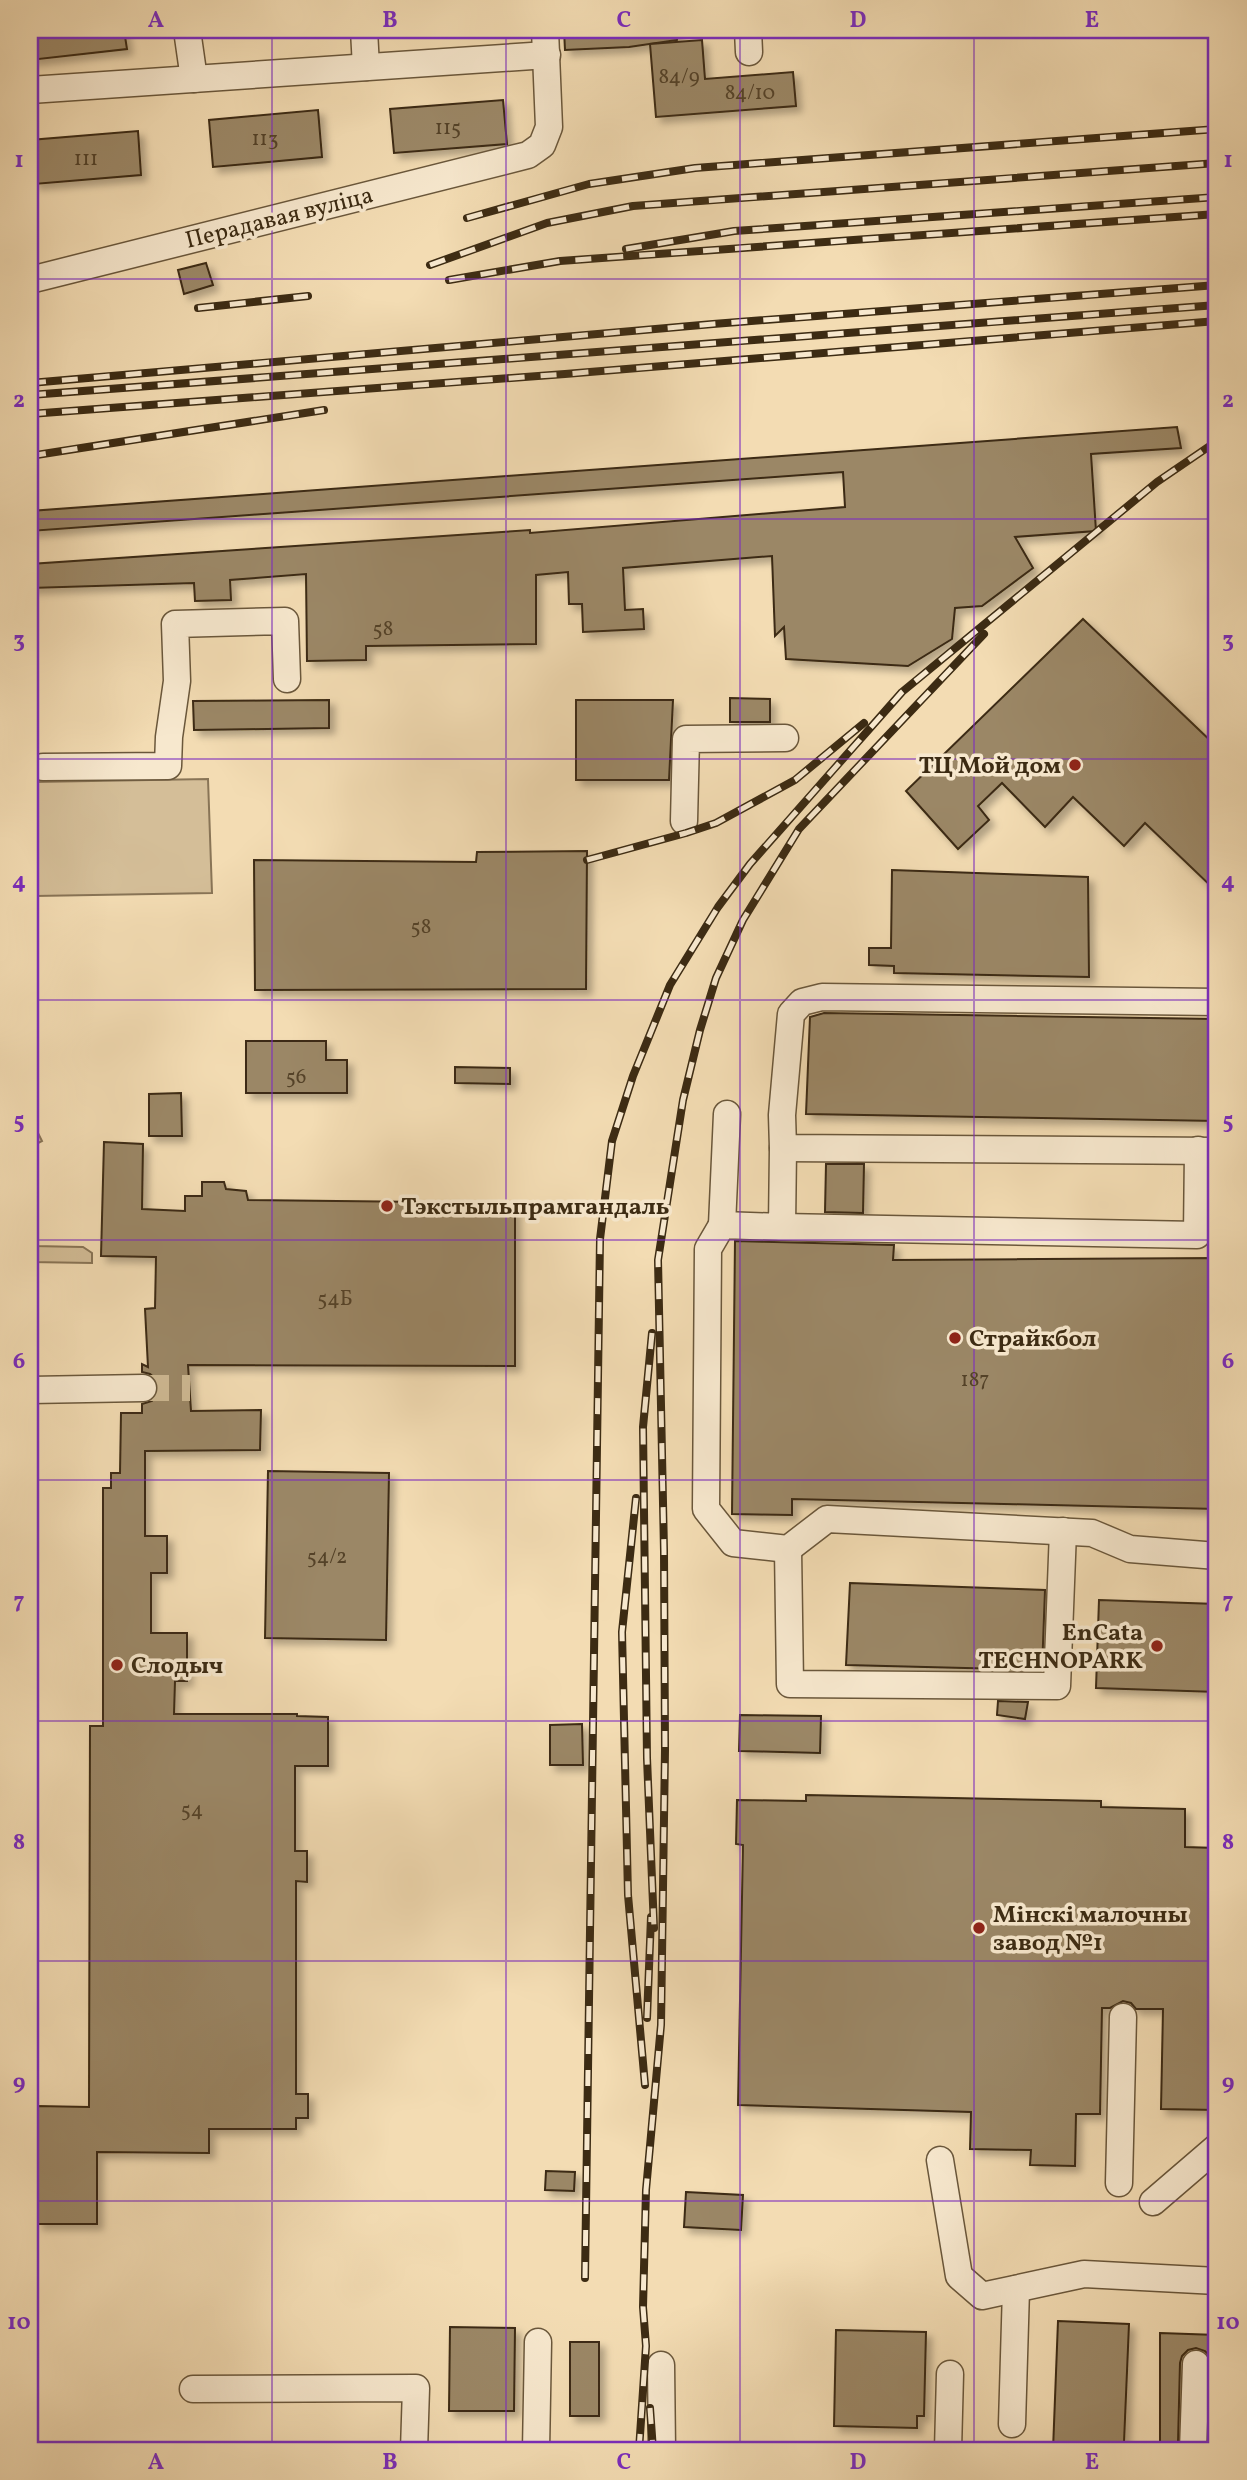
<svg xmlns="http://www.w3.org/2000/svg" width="1247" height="2480" viewBox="0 0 1247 2480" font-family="Vollkorn,serif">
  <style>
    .green { fill: #d4be98; stroke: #887456; stroke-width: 2 }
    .building { fill: #9b8766; stroke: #3c2b13; stroke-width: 2; filter: url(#shadow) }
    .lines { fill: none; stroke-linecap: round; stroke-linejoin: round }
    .minor-tunnel { stroke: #ceb993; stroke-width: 26; stroke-dasharray: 26 13; stroke-linecap: butt }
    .minor-casing { stroke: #6a573b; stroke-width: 29 }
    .minor { stroke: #f7e8ce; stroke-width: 26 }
    .rail-casing { stroke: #3c2b13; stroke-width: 8 }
    .rail { stroke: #f7e8ce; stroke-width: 5; stroke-dasharray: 16; stroke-linecap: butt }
    .grid { fill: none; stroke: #7b2cbf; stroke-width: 2; stroke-opacity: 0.55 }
    .poi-dot { fill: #8f2418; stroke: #f7e8ce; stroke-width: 2.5 }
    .labels { text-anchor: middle; stroke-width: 7; stroke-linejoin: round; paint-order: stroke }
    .number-label { font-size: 21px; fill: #544228 }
    .street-label { font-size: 24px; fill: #3c2b13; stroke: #f7e8ce }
    .poi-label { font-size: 24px; font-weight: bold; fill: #3c2b13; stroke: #f7e8ce; text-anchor: start }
    .neatline { fill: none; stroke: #7b2cbf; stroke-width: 2.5 }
    .grid-label { font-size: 23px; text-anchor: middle; font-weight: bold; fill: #7b2cbf }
  </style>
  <defs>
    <filter id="shadow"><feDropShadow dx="5.5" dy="5.5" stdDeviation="3.5" flood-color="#0004"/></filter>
  </defs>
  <rect width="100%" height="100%" fill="#f3dcb3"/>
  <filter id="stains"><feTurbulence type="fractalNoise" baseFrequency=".00286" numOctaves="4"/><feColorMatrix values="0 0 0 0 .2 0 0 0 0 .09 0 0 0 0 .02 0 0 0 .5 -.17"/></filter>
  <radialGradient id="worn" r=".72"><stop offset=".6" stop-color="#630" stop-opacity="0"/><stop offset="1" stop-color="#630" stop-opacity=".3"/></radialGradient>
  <g class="green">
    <polygon points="208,779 212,893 35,896 34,782"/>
    <polygon points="30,1128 37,1131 42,1141 36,1144 34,1246 83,1247 92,1253 92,1263 30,1262"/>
  </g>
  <g class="building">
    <polygon points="30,30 124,30 127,49 30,60"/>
    <polygon points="564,30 677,30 677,40 629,47 565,50"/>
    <polygon points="702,40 705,79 793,72 796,106 656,117 650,44"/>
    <polygon points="503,100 507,144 394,153 390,109"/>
    <polygon points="318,110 322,157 213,167 209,120"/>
    <polygon points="138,131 141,175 34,184 30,140"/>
    <polygon points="206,263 213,285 184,294 178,270"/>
    <polygon points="1177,427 1181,448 1091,454 1096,531 1015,537 1033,568 982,606 955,608 952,639 908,666 786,659 784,627 775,636 772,556 623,568 625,610 643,609 644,629 583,632 582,604 569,604 568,572 536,575 536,644 366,646 366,660 307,661 306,574 230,580 231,600 195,601 194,583 30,588 30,564 530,530 530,533 845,507 843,472 30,531 30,511"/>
    <polygon points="1083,619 1217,747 1217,892 1145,823 1124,846 1073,797 1045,827 1002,783 978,806 989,820 958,849 906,791"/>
    <polygon points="730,698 770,699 770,722 730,722"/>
    <polygon points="329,700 329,728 194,730 193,701"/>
    <polygon points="576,700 673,700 669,780 576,780"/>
    <polygon points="587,851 586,989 255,990 254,860 476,862 477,852"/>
    <polygon points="892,870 1088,877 1089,977 894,973 894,966 869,965 869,948 891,948"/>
    <polygon points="824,1013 1217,1019 1217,1121 806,1114 810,1017"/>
    <polygon points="246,1041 326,1041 326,1060 347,1060 347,1093 246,1093"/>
    <polygon points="455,1067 510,1068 510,1084 455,1083"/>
    <polygon points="181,1093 182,1136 149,1136 149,1094"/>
    <polygon points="104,1142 143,1144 142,1209 185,1211 185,1196 202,1196 202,1182 224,1182 226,1189 246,1191 248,1200 515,1203 515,1366 188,1365 191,1411 261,1410 260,1450 145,1451 145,1536 167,1536 167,1573 151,1573 151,1633 187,1633 187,1681 175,1681 174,1714 297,1714 297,1716 328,1717 328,1766 295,1766 295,1851 307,1851 307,1882 296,1881 296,2094 308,2094 308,2118 296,2118 296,2129 209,2129 209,2153 97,2152 97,2224 37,2224 37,2106 89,2107 90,1726 103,1726 103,1488 111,1488 111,1473 120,1473 121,1413 142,1413 142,1404 152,1401 157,1395 159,1388 156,1379 150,1374 142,1372 142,1364 148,1367 145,1309 155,1308 156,1257 101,1256"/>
    <polygon points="826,1164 864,1164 863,1213 825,1212"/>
    <polygon points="735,1241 894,1245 893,1260 1217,1258 1217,1509 792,1499 792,1515 732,1514"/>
    <polygon points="268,1471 389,1473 386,1640 265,1638"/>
    <polygon points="850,1583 1045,1590 1042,1670 846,1665"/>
    <polygon points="1099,1600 1217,1604 1217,1692 1096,1688"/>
    <polygon points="998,1701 1028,1702 1025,1719 997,1715"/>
    <polygon points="740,1715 821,1716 820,1753 739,1751"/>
    <polygon points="582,1724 583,1765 550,1765 550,1725"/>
    <polygon points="806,1795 1101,1801 1101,1807 1185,1809 1185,1847 1217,1848 1217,2110 1161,2109 1163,2009 1136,2009 1131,2003 1123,2001 1110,2008 1102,2008 1100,2114 1076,2114 1075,2166 1030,2165 1031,2150 970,2149 971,2112 738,2105 743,1845 736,1844 737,1800 806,1801"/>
    <polygon points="546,2171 575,2172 574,2191 545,2190"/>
    <polygon points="686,2192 743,2195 741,2230 684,2227"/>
    <polygon points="1058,2321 1129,2324 1124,2442 1116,2442 1115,2450 1053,2450"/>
    <polygon points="450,2327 515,2328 514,2411 449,2411"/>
    <polygon points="836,2330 926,2332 924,2416 917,2416 917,2428 834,2426"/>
    <polygon points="1160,2333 1217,2335 1217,2443 1209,2443 1212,2364 1210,2356 1205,2351 1196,2348 1188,2350 1182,2356 1180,2363 1178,2443 1160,2443"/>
    <rect x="570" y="2342" width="29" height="74"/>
  </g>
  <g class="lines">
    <polyline class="minor-tunnel" points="143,1388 190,1388"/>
    <defs>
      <g id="minor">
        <polyline points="187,30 194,79"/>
        <polyline points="364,30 366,67"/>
        <polyline points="748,30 749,52"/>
        <polyline points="30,90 547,55"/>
        <polyline points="30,280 528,155 542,145 549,127 545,30"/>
        <polyline points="43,767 168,766 169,737 177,681 175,624 285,621 287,679"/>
        <polyline points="684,821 686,739 785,738"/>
        <polyline points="1217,1002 822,997 802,1002 791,1014 782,1115 783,1148 1217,1151"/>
        <polyline points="783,1148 782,1227 722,1225 708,1249 706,1509 733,1543 788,1549 827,1519 1092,1533 1130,1549 1217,1556"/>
        <polyline points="722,1225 727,1114"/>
        <polyline points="782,1227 1197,1235 1198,1150"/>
        <polyline points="30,1390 143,1388"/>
        <polyline points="788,1549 790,1684 1057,1686 1063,1531"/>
        <polyline points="940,2160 959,2276 982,2296 1084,2274 1217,2281"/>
        <polyline points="1119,2183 1123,2017"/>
        <polyline points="1153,2202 1217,2147"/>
        <polyline points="661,2365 662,2450"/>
        <polyline points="193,2389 416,2388 414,2450"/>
        <polyline points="1012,2424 1016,2289"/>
        <polyline points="536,2450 538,2342"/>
        <polyline points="948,2450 950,2374"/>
        <polyline points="1193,2450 1196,2364"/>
      </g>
    </defs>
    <use href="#minor" class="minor-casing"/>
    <use href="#minor" class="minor"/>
    <defs>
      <g id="rail">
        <polyline points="467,218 589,184 695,168 1217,129"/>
        <polyline points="626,249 734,231 1217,197"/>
        <polyline points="430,265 547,223 633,206 1217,163"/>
        <polyline points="449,280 560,261 1217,214"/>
        <polyline points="198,308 308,296"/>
        <polyline points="30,383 713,324 1217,285"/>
        <polyline points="30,395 1217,305"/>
        <polyline points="30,414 565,374 1217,321"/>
        <polyline points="30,456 324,410"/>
        <polyline points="587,860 686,833 716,823 795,780 864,723"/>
        <polyline points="652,1333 643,1427 647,1758 654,1928"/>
        <polyline points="636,1498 622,1632 628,1895 645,2085"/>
        <polyline points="647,2018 651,1917"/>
        <polyline points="585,2278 600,1239 612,1141 633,1076 670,985 718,907 750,864 902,692 1157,482 1217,441"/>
        <polyline points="650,2408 653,2450"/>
        <polyline points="639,2450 646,2346 643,2307 646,2190 661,2025 665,1750 664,1551 658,1260 683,1100 700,1030 716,978 743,920 799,829 984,634"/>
      </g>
    </defs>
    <use href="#rail" class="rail-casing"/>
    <use href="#rail" class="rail"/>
  </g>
  <path class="grid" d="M272 30V2450M506 30V2450M740 30V2450M974 30V2450M30 279H1217M30 519H1217M30 759H1217M30 1000H1217M30 1240H1217M30 1480H1217M30 1721H1217M30 1961H1217M30 2201H1217"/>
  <g class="poi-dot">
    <circle cx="1075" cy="765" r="7"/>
    <circle cx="387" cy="1206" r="7"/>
    <circle cx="955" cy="1338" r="7"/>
    <circle cx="1157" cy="1646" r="7"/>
    <circle cx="117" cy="1665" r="7"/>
    <circle cx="979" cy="1928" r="7"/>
  </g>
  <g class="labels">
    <g class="number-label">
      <text x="679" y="83">84/9</text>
      <text x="750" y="99">84/10</text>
      <text x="448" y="134">115</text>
      <text x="265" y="145">113</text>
      <text x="86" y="165">111</text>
      <text x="383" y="635">58</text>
      <text x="421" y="933">58</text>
      <text x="296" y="1083">56</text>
      <text x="335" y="1305">54Б</text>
      <text x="975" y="1386">187</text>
      <text x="327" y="1563">54/2</text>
      <text x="192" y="1816">54</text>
    </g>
    <g class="street-label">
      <text transform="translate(279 217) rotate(-14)" y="8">Перадавая вуліца</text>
    </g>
    <g class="poi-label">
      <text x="1061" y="773" text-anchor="end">ТЦ Мой дом</text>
      <text x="401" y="1214">Тэкстыльпрамгандаль</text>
      <text x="969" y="1346">Страйкбол</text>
      <text x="1143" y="1640" text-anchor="end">EnCata<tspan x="1143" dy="28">TECHNOPARK</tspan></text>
      <text x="131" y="1673">Слодыч</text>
      <text x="993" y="1922">Мінскі малочны<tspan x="993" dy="28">завод №1</tspan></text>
    </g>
  </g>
  <rect width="1247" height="2480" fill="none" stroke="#f3dcb3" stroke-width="77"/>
  <rect x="38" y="38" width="1170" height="2404" class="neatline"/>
  <g class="grid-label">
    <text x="156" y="27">A</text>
    <text x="390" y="27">B</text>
    <text x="624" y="27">C</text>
    <text x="858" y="27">D</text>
    <text x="1092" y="27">E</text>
    <text x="19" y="167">1</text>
    <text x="1228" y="167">1</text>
    <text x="19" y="407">2</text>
    <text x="1228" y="407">2</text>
    <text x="19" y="647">3</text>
    <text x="1228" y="647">3</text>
    <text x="19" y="888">4</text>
    <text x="1228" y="888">4</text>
    <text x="19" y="1128">5</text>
    <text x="1228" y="1128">5</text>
    <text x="19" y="1368">6</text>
    <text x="1228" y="1368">6</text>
    <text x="19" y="1608">7</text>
    <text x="1228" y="1608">7</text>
    <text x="19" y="1849">8</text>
    <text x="1228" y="1849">8</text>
    <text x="19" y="2089">9</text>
    <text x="1228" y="2089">9</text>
    <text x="19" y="2329">10</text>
    <text x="1228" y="2329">10</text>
    <text x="156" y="2469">A</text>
    <text x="390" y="2469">B</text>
    <text x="624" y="2469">C</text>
    <text x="858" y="2469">D</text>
    <text x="1092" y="2469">E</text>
  </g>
  <rect width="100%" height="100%" filter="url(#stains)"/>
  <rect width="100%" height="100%" fill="url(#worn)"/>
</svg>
